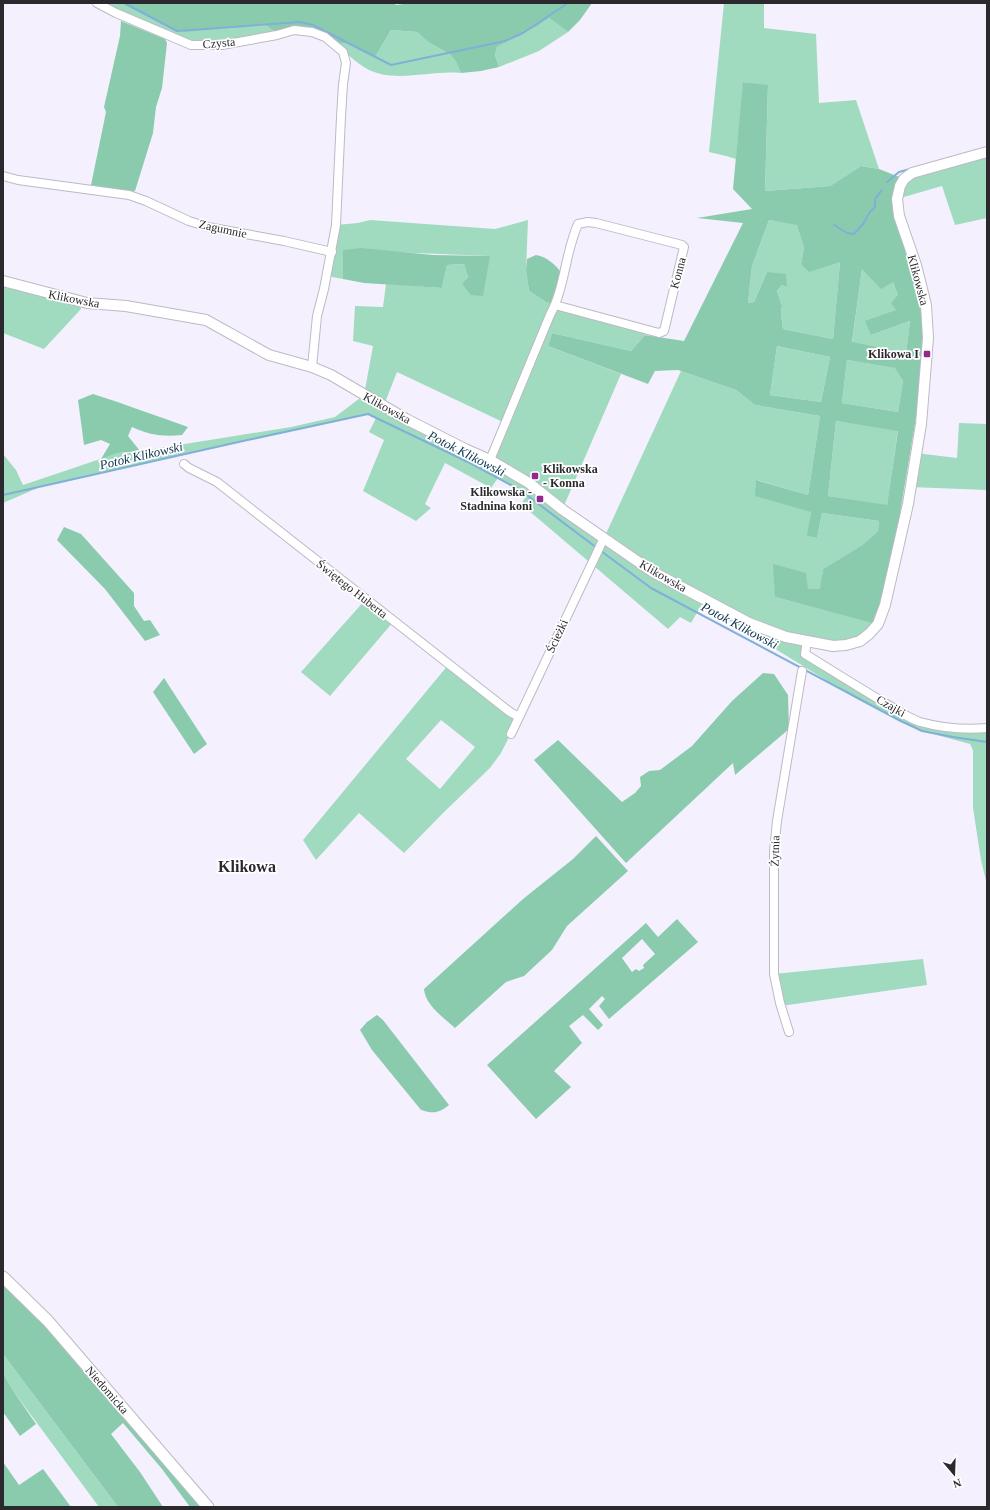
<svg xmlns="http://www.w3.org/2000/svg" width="990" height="1510" viewBox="0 0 990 1510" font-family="'Times New Roman',serif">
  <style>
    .green { fill: #a0dbc0; fill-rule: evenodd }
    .forest { fill: #8acbae; fill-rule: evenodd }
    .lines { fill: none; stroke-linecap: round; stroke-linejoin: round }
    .stream { stroke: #7fb0d8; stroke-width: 2 }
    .minor-casing { stroke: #bdb9c5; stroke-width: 10 }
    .tertiary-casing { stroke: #bdb9c5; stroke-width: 12 }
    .secondary-casing { stroke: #bdb9c5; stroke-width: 13 }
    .minor { stroke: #fff; stroke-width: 8 }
    .tertiary { stroke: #fff; stroke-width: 10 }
    .secondary { stroke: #fff; stroke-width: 11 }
    .poi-dot { fill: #922a8e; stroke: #fff; stroke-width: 1.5 }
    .labels { text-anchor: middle; stroke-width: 3.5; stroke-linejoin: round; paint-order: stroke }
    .street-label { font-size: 12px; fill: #2b292e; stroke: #fff }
    .poi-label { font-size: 12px; font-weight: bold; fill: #2b292e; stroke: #fff; text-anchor: end }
    .water-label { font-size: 13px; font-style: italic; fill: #0b324e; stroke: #fff }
    .district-label { font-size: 16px; font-weight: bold; fill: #2b292e; stroke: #fff }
  </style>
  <rect width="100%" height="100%" fill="#f5f0fe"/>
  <g class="green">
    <polygon points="97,3 123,3 180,32 265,25 279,34 191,45"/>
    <polygon points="724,3 764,3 764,28 816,34 819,103 856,100 879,169 861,166 830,186 765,191 768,86 744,82 736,159 726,156 709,152"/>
    <polygon points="549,18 568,32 539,51 499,67 495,55 497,47 538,26"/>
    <path d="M391 30 417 32 428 42 451 55 456 62 461 73C432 70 396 83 369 70 355 63 345 50 332 43H350L375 57Z"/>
    <polygon points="987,152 987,218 955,225 942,186 897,199 904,179"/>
    <path d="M370 220 495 229 528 220 526 270 529 291 546 302 642 328 645 335 631 351 552 333 548 346 621 374 563 508 604 538 681 371 736 390 755 405 820 416 808 495 757 480 811 512 808 536 817 538 822 513 879 521 878 531 862 545 823 569 821 589H808L775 597 878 624 846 645 807 641 805 653 920 722 987 729V885L981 860 973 808V750L970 744 922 731 900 722 855 698 702 604 691 623 680 617 668 629 521 504 527 495 498 478 491 488 445 463 425 504 431 508 416 521 363 491 384 440 369 432 376 418 368 414 243 441 40 487 3 503V454L16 470 23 485 118 453H129L291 427 335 417 364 395 373 346 353 341 355 306 383 307 386 284 442 288 447 265 464 264 468 277 462 284 489 256 343 250V279L327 276 336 225 358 223ZM397 372 505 423 489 460 384 405Z"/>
    <polygon points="769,220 797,224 804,248 801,264 840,262 833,339 783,329 781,313 782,306 777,291 782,285 787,287 767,272 754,302 748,303 752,266"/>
    <polygon points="862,269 893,282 898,295 896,310 871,335 910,321 906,353 852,343"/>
    <polygon points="4,282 79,302 81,309 44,349 3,333 3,287"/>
    <polygon points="777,346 830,357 821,402 770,395"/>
    <polygon points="847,360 896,368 903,381 898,412 842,403"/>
    <polygon points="836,421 898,430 887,506 828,496"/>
    <polygon points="959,423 987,424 987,490 910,487 916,453 957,458"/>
    <polygon points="366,599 394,621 330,696 301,672"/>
    <path d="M449 664 519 717 501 753 490 768 443 813 404 853 359 813 316 860 303 840ZM441 720 475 747 440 789 406 759Z"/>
    <polygon points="923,959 927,985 781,1006 774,974"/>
    <polygon points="3,1354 118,1507 99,1507 14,1392 3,1373"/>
  </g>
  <g class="forest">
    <polygon points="123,3 394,3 396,5 411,3 592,3 580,20 568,32 549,18 538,26 497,47 495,55 499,67 481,71 461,73 456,62 451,55 428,42 417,32 391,30 375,57 350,43 332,43 312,32 279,34 265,25 185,32 177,31"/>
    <polygon points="121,21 165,39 167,43 162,88 156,107 153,133 135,191 115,190 91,185 106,112 104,107 120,36"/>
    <path d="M743 82 768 85 765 191 830 186 861 166 879 169 907 180 892 207 919 297 924 332V370L890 573 876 624 775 597 773 564 806 573 808 589H820L823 569 862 545 878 531 879 521 822 513 817 538 807 536 811 512 755 496 756 480 808 495 820 416 755 405 736 390 678 370 655 371 648 384 548 346 552 333 631 351 645 335 684 341 743 223 697 218 752 209 733 189ZM769 220 797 225 804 248 801 264 809 272 840 262 833 339 783 329 781 313 782 306 777 291 782 285 787 287 786 274 767 272 754 302 748 303 752 266ZM862 269 881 289 893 282 898 295 891 303 896 310 865 321 871 335 910 321 906 353 852 342ZM777 346 830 357 821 402 770 395ZM847 360 895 368 903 381 898 412 842 403ZM836 421 898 431 887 505 828 496Z"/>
    <polygon points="361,248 433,255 490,256 483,296 471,295 462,284 468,277 464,264 447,265 442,288 364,283 343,279 343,250"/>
    <path d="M536 255C548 257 555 265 563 274L555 305 546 302 529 291 526 270 527 259Z"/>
    <path d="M93 394C125 404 156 416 188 427L182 435C162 437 150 435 132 427L128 436 140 451 118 453 101 459 110 444 101 440 84 445 78 400Z"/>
    <polygon points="64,527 81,534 134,593 134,606 144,621 150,620 160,635 145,641 105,589 57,540"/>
    <polygon points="763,673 774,674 788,695 789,729 735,775 733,763 626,863 534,760 558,740 622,802 635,793 641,786 640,777 649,771 660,770 692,746 732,701"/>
    <polygon points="164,678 207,744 194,754 153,692"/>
    <path d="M596 836 628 871 567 926 552 950 524 976 506 982 455 1028C444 1018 425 1005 424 989L523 899 573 859Z"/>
    <path d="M677 919 698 942 609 1019 599 1006 605 999 602 996 589 1009 603 1025 598 1030 583 1015 569 1026 582 1043 554 1071 571 1087 536 1119 487 1065 646 923 658 937ZM642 939 655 954 643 965 644 968 639 971 636 969 632 972 622 958Z"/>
    <path d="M377 1015 383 1020 449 1105C439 1113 434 1114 421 1110L372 1050 360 1030 367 1022Z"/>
    <polygon points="3,1283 44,1324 202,1507 190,1507 162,1469 123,1423 111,1434 140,1472 163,1507 118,1507 3,1354"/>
    <polygon points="3,1373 14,1392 36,1424 20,1436 3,1412"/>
    <polygon points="3,1462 19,1485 43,1469 71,1507 3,1507"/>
  </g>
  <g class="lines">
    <g class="stream">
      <polyline points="124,3 177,31 300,22 313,25 391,65 505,41 523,33 568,3"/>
      <polyline points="887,182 899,172 910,169"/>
      <polyline points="834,225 847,233 854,234 863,224 870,212 875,207 875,199 882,190"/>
      <polyline points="3,495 243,441 368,414 472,464 520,490 597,548"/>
      <polyline points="601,551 651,588 901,721 922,731 953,737 987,742"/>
    </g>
    <defs>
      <g id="minor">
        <polyline points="97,3 116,13 191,45 222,45 277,35 294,30 312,32 325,37 343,52 346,63 343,84 341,117 336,225 324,289 317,316 312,367"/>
        <polyline points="3,176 18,180 129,195 146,201 189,221 208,227 284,241 332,252"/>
        <path d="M490 460 550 315C565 288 565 253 578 224L588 222 596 223 682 245 684 247 664 331 659 333 555 305"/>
        <polyline points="184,464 189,468 217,482 510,712 519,717"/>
        <path d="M807 641 805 654C831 670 858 687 885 703 896 709 908 718 920 722 942 728 965 730 987 728"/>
        <polyline points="511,734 604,538"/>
        <polyline points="789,1032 780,1003 774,974 774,851 777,821 802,671"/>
      </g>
      <polyline id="tertiary" points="3,281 87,303 126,306 206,320 269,355 312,367 331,375 406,419 465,449 490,460 529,483 563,510 653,572 749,623 786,637 833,646 846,645 860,641 869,634 878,624 885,605 908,504 921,424 928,338 926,305 916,265 899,216 897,199 900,186 904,179 912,173 987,152"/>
      <polyline id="secondary" points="3,1277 48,1321 208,1507"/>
    </defs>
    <use href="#minor" class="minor-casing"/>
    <use href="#tertiary" class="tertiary-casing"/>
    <use href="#secondary" class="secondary-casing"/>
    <use href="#minor" class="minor"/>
    <use href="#tertiary" class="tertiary"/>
    <use href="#secondary" class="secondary"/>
  </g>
  <g class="poi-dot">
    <rect x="923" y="350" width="8" height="8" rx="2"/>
    <rect x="531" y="472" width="8" height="8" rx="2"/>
    <rect x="536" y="495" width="8" height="8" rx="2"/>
  </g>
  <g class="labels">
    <g class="street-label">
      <text transform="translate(219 43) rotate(-5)" y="4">Czysta</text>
      <text transform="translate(223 229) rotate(12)" y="4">Zagumnie</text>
      <text transform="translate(678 273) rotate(-75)" y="4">Konna</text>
      <text transform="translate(918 280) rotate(75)" y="4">Klikowska</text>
      <text transform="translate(74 299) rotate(11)" y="4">Klikowska</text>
      <text transform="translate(387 408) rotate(29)" y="4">Klikowska</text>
      <text transform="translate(663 576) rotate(30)" y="4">Klikowska</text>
      <text transform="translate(352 589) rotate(38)" y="4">Świętego Huberta</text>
      <text transform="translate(557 636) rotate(-65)" y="4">Ścieżki</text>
      <text transform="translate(891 706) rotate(30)" y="4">Czajki</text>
      <text transform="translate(775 851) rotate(-88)" y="4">Żytnia</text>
      <text transform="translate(107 1390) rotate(49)" y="4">Niedomicka</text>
    </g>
    <g class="poi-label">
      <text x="919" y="358">Klikowa I</text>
      <text x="543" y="473" text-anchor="start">Klikowska<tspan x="543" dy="14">- Konna</tspan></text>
      <text x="532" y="496">Klikowska -<tspan x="532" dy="14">Stadnina koni</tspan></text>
    </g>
    <g class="water-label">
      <text transform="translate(467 453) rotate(27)" y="5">Potok Klikowski</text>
      <text transform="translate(141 455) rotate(-13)" y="5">Potok Klikowski</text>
      <text transform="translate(740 625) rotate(28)" y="5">Potok Klikowski</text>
    </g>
    <g class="district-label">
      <text x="247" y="872">Klikowa</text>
    </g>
  </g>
  <rect width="990" height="1510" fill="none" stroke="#2b292e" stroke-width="8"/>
  <g transform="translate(954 1474) rotate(161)" stroke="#ffffff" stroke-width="3" paint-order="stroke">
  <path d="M0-3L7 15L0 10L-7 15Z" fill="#2b292e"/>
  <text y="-6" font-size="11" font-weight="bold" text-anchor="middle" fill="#2b292e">N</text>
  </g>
</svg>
